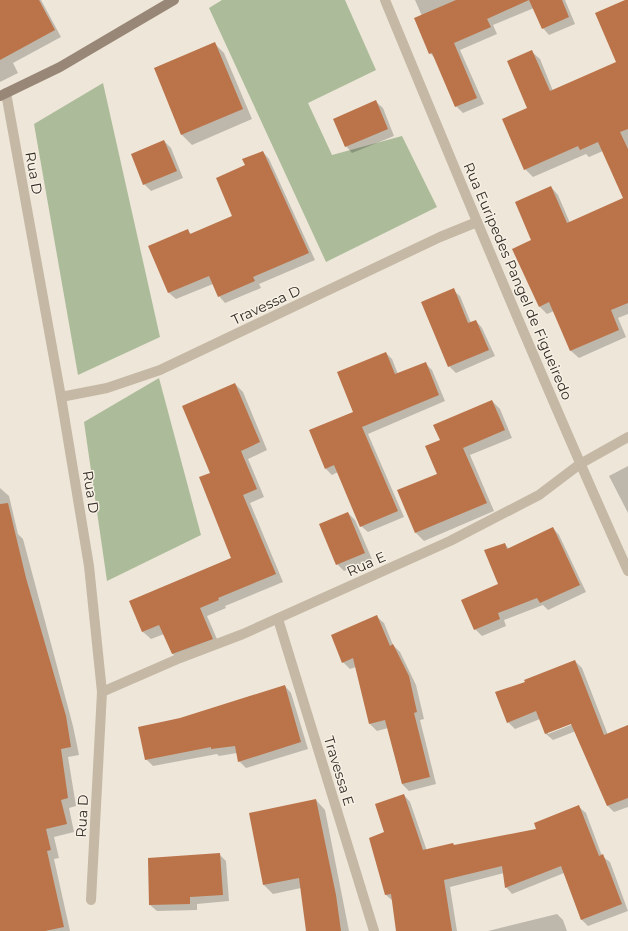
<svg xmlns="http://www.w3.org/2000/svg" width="628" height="931" viewBox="0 0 628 931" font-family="Montserrat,sans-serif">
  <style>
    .green { fill: #acbc9a }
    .shadow { fill: #0003; fill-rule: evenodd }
    .building { fill: #bb7349 }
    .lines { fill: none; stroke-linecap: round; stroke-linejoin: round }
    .minor { stroke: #c5b8a5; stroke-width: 10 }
    .secondary { stroke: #988777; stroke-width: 10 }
    .labels { text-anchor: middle; stroke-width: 3; stroke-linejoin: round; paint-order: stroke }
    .street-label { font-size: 14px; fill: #312b26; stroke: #f7f0e4 }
  </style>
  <rect width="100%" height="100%" fill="#eee6d8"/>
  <g class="green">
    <polygon points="222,0 345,0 376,70 308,103 332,155 402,136 437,207 326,262 209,8"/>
    <polygon points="103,83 160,337 78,375 34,124"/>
    <polygon points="159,378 201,535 107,581 84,422"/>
  </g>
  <g class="shadow">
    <polygon points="0,0 41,0 61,37 13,63 18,73 0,82"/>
    <polygon points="415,0 565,0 575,24 549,35 543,28 534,8 493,25 497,34 460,50 484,104 463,113 456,106 435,58 430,53 422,16"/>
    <polygon points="628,0 628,314 618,318 626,337 579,358 571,351 554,311 547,314 540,307 533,240 551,187 558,195 570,223 625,198 603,151 589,157 586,154 533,177 525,169 532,52 540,59 553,91 618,62"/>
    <polygon points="214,43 224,53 252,119 192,145 182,135 155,68"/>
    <polygon points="376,102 383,108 394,136 352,153 346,146"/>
    <polygon points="164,141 171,148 183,178 151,191 144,184"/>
    <polygon points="263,152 269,159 315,260 259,284 261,288 225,303 219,296 213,284 176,299 169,293 150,246 187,230 191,234 233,216 246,165"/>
    <polygon points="453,290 460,296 471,323 476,321 482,328 495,356 456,373 449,366"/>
    <polygon points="386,353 392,359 398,374 425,363 432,370 445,401 368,434 404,517 368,532 361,526 338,472 332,475 326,469"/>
    <polygon points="235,384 243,392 267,450 248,459 264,497 250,503 283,582 225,606 226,608 207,616 220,646 180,662 173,654 164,634 151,639 143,632 130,601 232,558 211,473"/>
    <polygon points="492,401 500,409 512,438 470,455 494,511 424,541 416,533 398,491 438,474 441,441"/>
    <polygon points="628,466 628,513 609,476"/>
    <polygon points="0,488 9,496 18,534 23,539 73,726 79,755 68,757 76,806 69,808 74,832 54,837 59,858 54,859 70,931 0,931"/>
    <polygon points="348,513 355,520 372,559 344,571 337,564"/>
    <polygon points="553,528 559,535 586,592 548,610 543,605 504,620 506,626 482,636 475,629 499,585 505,544 509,549"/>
    <polygon points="377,617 384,623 393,645 400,652 416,685 424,719 420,720 436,784 409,791 402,784 388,728 377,731 370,724 356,667 350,669 343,662"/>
    <path d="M575 661 582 668 608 735 628 726V807L614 812 608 806 576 731 553 740 546 734 540 719 515 729 508 722 526 683ZM575 721 576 723 548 734V732Z"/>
    <polygon points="285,686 291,693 308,749 246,768 239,761 237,753 219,756 217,754 153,766 146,759"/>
    <polygon points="404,795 410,802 427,851 538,830 579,807 586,813 602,856 610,862 628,911 588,926 581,919 564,873 512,894 506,887 504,873 450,887 457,931 397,931 393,901 386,895 386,833"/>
    <polygon points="316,800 325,810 349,931 307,931 301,888 273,894 264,885 250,814"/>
    <polygon points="219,854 226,861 229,901 197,904 197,910 157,911 150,905"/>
    <polygon points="557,914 563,920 567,931 488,931"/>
  </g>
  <g class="building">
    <polygon points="0,0 39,0 55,30 0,60"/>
    <polygon points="456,0 562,0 569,17 542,29 529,0 487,19 491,27 454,43 477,98 455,107 432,53 429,54 414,18"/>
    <polygon points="625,0 628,0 628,129 620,132 628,149 628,303 611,310 619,330 570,351 549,302 539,307 512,249 531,240 515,202 551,186 567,223 623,198 598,142 580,150 578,146 524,170 502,119 527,108 507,61 532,50 550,91 616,62 595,13"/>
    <polygon points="215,42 243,109 181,135 154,68"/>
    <polygon points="376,100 388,129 345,147 333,119"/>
    <polygon points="164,140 177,171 143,185 131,154"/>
    <polygon points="263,151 309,253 253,277 255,281 218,297 209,276 168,293 148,246 188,229 190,234 232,216 216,178 245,165 242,159"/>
    <polygon points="454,288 468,323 476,320 489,350 448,367 421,302"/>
    <polygon points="386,352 395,374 426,362 439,395 362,427 398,511 360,527 334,465 325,469 309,430 353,412 337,372"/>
    <polygon points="235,383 260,442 241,451 257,489 243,495 276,574 218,598 219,600 200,608 213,639 172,654 159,625 142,632 129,601 231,558 199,477 210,473 182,406"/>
    <polygon points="492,400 505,430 463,448 487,503 415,533 397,490 437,474 425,446 440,440 433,425"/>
    <polygon points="8,503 26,578 66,716 71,747 61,749 68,798 61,800 67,824 46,829 51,850 47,851 64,927 45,931 0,931 0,504"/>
    <polygon points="348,512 365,553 336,565 319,524"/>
    <polygon points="553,527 580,585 540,603 537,598 498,613 500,619 474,630 461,600 498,584 484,550 505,543 507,549"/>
    <polygon points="377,615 390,646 393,644 409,676 417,712 414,713 430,777 402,784 385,720 369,724 353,658 342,663 331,635"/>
    <polygon points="575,660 604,735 628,725 628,798 607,806 571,724 545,734 536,711 507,723 495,692 525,682 524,680"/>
    <polygon points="285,685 301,742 238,762 235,746 211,749 211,747 145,760 138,727 180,718"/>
    <polygon points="404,794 423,850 453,843 454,845 536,829 534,823 579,805 599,856 603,854 622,904 581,920 561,866 505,888 502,866 444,880 452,931 396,931 391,894 385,895 369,838 384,832 375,804"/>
    <polygon points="316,799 336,895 341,931 306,931 299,878 263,885 249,813"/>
    <polygon points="220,853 223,895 190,897 190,904 149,905 148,858"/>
  </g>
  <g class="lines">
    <g class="minor">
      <path d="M385 0C464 191 543 382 628 571"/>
      <polyline points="6,93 61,397 89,566 102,692 91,900"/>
      <polyline points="61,397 107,388 160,370 440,237 477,222"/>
      <polyline points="278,619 374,931"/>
      <polyline points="102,692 180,658 243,634 450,541 539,495 580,464 628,437"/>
    </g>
    <polyline class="secondary" points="0,96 60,67 174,0"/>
  </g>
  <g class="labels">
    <g class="street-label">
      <text transform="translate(34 173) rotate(80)" y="5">Rua D</text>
      <text transform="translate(518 281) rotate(67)" y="5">Rua Euripedes Pangel de Figueiredo</text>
      <text transform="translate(266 305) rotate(-25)" y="5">Travessa D</text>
      <text transform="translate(91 492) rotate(81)" y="5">Rua D</text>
      <text transform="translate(366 564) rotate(-24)" y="5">Rua E</text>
      <text transform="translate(339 771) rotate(73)" y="5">Travessa E</text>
      <text transform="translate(82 816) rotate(-87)" y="5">Rua D</text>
    </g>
  </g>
</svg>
